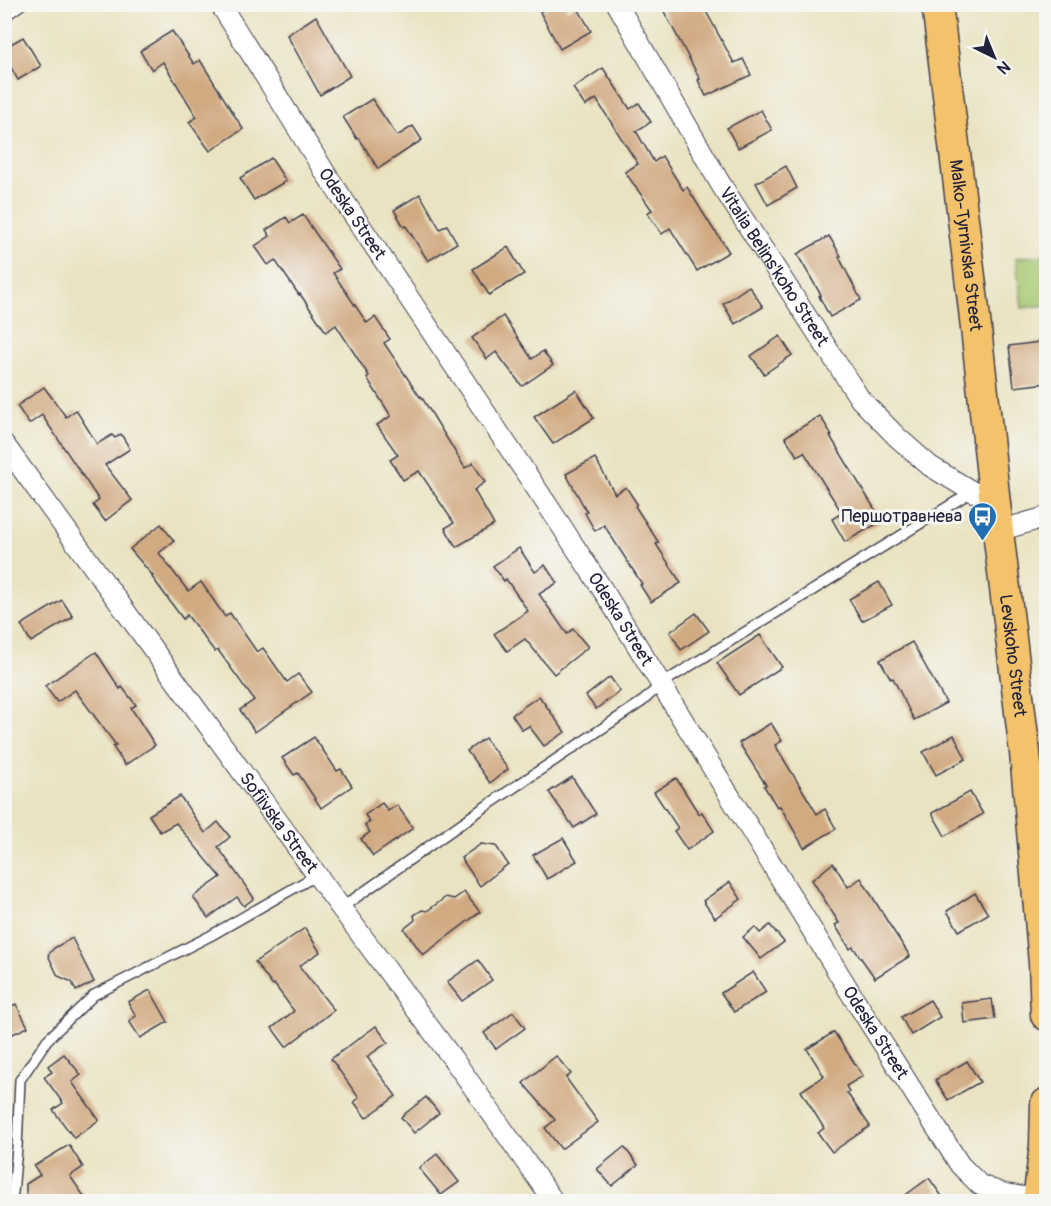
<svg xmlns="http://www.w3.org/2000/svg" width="1051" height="1206" viewBox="0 0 1051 1206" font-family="Pangolin,sans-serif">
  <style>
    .green { fill: #a4c770; stroke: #637456; stroke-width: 1.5 }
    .building { fill: #d1aa82 }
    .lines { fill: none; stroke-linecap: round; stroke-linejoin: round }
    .service-casing { stroke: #403f4f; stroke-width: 12 }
    .minor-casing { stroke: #403f4f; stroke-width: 22 }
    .primary-casing { stroke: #403f4f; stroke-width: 33 }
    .service { stroke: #fff; stroke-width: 9 }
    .minor { stroke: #fff; stroke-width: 20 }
    .primary { stroke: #f3c26a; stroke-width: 30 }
    .labels { text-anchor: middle; stroke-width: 6; stroke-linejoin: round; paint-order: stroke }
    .street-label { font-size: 18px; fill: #22223b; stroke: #f6f6f2 }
    .poi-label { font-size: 18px; fill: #22223b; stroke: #f6f6f2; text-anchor: end }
  </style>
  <rect width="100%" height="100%" fill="#f6f6f2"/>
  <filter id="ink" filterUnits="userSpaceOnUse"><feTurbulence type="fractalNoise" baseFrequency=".0167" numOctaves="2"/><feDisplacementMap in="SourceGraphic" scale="12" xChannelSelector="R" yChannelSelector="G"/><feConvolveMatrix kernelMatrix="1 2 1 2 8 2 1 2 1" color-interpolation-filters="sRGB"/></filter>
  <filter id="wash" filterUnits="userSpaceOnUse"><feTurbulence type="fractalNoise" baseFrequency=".008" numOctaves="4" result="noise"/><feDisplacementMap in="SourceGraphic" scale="24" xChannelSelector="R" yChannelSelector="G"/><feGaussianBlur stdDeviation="1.35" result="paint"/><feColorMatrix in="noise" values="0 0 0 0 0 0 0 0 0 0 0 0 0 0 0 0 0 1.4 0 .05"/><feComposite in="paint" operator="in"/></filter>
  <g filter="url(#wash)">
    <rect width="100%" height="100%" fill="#eae3c2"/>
    <polygon class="green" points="1046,255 1046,305 1022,308 1016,258"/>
    <g id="blocks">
      <g class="building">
        <polygon points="552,4 564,4 567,10 576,5 591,31 560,49 540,12"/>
        <polygon points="660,4 702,4 734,63 743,59 751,75 706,96 698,80 700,79"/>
        <polygon points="316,16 350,76 320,95 287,35"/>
        <polygon points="172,31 194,64 200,60 243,129 210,151 189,122 197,117 163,62 152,70 140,51"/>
        <polygon points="23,37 41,66 18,80 4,55 4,48"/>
        <polygon points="603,68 630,109 639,103 651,122 636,131 654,162 662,156 683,190 687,187 715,232 716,232 729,252 697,271 670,228 662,234 647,213 652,210 625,172 638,164 596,99 585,106 573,88"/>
        <polygon points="372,99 397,136 413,126 422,140 378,169 359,138 357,139 343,117"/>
        <polygon points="761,110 772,130 738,148 727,128"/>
        <polygon points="271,158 286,181 254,200 240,178"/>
        <polygon points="786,166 797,188 768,205 756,183"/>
        <polygon points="420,194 440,229 447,225 457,243 428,261 406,226 404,227 394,210"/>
        <polygon points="303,215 340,269 333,273 367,323 375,317 390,339 384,343 420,397 421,396 465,468 473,463 485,482 474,490 494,525 456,547 445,528 454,523 419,471 403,480 390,460 398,455 377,425 391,416 367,378 369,376 336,325 326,332 300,294 299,295 275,260 268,265 255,246 270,236 266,230 286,217 290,223"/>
        <polygon points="829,236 841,256 839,257 861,300 830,317 819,296 821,295 797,254"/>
        <polygon points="508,247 524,274 489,295 473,269"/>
        <polygon points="749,286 763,307 735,324 723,304"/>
        <polygon points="503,316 532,359 543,351 553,365 522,386 496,352 487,359 472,338"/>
        <polygon points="780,336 792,355 764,374 751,356"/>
        <polygon points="1047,341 1047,383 1014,387 1009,346"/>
        <polygon points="44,387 66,417 76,410 97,444 112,435 115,438 121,434 130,449 105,465 132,500 105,521 93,505 99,500 42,415 29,424 17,406"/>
        <polygon points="576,390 594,418 553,444 534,417"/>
        <polygon points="820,416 832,435 830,436 882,521 845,542 832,519 842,513 804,452 797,456 785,437"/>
        <polygon points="595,458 615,494 626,487 637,504 635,506 659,543 656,544 681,583 651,602 640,585 642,584 604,525 595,531 585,513 587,512 566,474"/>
        <polygon points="161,524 174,541 159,553 188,591 201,582 225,617 230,613 257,652 263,648 287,682 298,674 312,692 255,732 240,710 254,700 218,650 215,652 187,615 183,619 152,577 153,576 130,549"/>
        <polygon points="519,548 535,572 545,565 557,583 539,594 567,634 573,629 588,647 554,674 525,639 507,651 494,634 528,611 506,579 504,581 493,566"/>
        <polygon points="879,582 892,605 862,621 849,599"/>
        <polygon points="62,600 73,617 31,642 21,625"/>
        <polygon points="696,613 709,631 681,650 670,632"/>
        <polygon points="760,635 782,667 739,695 717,663"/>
        <polygon points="912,642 946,703 914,720 893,678 891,679 880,660"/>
        <polygon points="96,652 120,689 122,687 136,705 131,708 155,745 125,765 113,747 116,745 75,690 57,702 45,686"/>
        <polygon points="610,677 620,691 596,709 586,696"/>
        <polygon points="539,696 565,732 544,746 529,726 522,730 512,715"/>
        <polygon points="771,723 782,741 775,745 817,814 825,809 836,829 804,848 780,806 777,807 764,786 766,785 739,743"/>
        <polygon points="954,735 966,759 936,775 923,752"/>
        <polygon points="314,737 337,771 341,769 352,786 321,808 298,773 294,775 282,758"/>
        <polygon points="485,738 508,769 490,783 467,751"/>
        <polygon points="572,777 596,814 574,828 549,792"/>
        <polygon points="676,778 699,814 702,812 714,831 687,850 674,831 678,828 654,792"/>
        <polygon points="970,792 983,814 945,836 932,813"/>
        <polygon points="180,796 205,833 218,822 230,837 218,847 254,898 244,906 237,897 208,918 193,897 221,877 176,823 160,832 149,815"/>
        <polygon points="382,803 388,811 397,805 413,828 373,856 361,839 370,832 365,825 370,822 365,815"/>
        <polygon points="563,838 577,861 547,879 533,855"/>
        <polygon points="481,844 496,846 508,864 480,886 461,858"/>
        <polygon points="833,863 848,887 861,878 889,924 910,956 875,978 853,947 850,949 835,925 839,923 812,880"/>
        <polygon points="730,882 741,899 715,918 703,901"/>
        <polygon points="464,892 480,912 423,955 404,929 415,920 414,915 422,910 427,911 446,897 454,899"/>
        <polygon points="975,893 988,914 959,931 947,911"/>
        <polygon points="770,925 784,942 761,959 743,937 755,927 760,933"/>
        <polygon points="305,928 320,952 299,966 334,1010 286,1047 272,1028 294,1011 274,984 272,985 255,962"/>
        <polygon points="72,938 94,982 76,991 72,982 58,976 48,955 54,948"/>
        <polygon points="478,960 492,980 462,1001 447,982"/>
        <polygon points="753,972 766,992 734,1012 721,993"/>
        <polygon points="150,990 168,1022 140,1038 129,1021 136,1016 128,1002"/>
        <polygon points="992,999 995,1019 964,1023 962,1003"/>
        <polygon points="930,1000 940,1017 911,1035 901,1017"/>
        <polygon points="16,1004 28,1027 4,1038 4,1010"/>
        <polygon points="513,1012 525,1028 496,1049 484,1033"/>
        <polygon points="376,1026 388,1042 367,1057 396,1096 366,1118 354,1102 359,1098 331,1059"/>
        <polygon points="834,1032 863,1076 846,1086 849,1092 847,1093 870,1126 832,1152 818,1133 824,1128 801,1091 824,1076 807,1049"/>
        <polygon points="64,1054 81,1075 72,1082 99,1120 74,1138 53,1110 63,1103 44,1077 52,1072 48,1066"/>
        <polygon points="556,1056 571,1074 566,1078 598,1122 561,1149 545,1128 555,1120 523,1083"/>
        <polygon points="967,1061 980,1082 948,1100 935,1080"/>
        <polygon points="426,1097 439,1113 414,1133 401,1117"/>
        <polygon points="69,1145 83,1167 70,1176 88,1202 32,1202 26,1193 26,1184 40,1175 34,1166"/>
        <polygon points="624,1147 638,1165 612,1186 597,1169"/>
        <polygon points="437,1154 459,1182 441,1195 419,1168"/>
        <polygon points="929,1178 946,1202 896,1202"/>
      </g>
    </g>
  </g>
  <g filter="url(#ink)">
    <use href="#blocks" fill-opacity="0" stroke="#403f4f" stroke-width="1.5"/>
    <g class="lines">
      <defs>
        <g id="service">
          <polyline points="4,17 22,4"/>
          <polyline points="341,908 479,811 643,701 661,684 973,491"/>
          <polyline points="9,1202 13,1193 17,1148 20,1080 47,1040 94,995 210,936 317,875"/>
        </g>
        <g id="minor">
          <path id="s1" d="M220 4 326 174 560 524 608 598 855 1000 960 1165 980 1185 1004 1194 1038 1199"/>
          <path id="s2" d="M617 4 720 183 860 399 897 437 930 466 973 492"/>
          <path id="s3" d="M4 444 202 717 341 908 461 1070 554 1202"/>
          <polyline points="998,531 1046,517"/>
        </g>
        <g id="primary">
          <path id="s4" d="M937 4 974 310 998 531 1025 753 1044 963 1046 1015"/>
          <polyline points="1038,1202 1045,1145 1046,1104"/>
        </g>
      </defs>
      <use href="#service" class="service-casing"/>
      <use href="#minor" class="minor-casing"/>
      <use href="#primary" class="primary-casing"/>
      <use href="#service" class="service"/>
      <use href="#minor" class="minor"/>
      <use href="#primary" class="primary"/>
    </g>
  </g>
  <defs>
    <symbol id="bus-pin" viewBox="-11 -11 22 30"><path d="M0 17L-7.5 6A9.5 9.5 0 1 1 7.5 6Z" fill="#1f6fb2" stroke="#f6f6f2"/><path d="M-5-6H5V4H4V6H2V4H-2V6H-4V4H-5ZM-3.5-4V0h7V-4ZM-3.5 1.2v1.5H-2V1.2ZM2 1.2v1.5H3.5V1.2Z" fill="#fff"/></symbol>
  </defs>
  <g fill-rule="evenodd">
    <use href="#bus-pin" x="966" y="500" width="33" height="45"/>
  </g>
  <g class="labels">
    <g class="street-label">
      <text dy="6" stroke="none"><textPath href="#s1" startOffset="248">Odeska Street</textPath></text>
      <text dy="6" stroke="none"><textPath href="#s4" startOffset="243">Malko-Tyrnivska Street</textPath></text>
      <text dy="6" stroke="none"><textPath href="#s2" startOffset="306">Vitalia Belins'koho Street</textPath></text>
      <text dy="6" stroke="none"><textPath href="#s1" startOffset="734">Odeska Street</textPath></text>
      <text dy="6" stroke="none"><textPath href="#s4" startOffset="656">Levskoho Street</textPath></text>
      <text dy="6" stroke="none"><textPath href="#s3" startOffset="468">Sofiivska Street</textPath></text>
      <text dy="6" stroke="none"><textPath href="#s1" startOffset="1220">Odeska Street</textPath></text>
    </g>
    <g class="poi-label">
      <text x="962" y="522">Першотравнева</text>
    </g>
  </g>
  <rect width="1051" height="1206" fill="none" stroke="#f6f6f2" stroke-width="24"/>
  <g transform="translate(994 57) rotate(137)" stroke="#f6f6f2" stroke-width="4.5" paint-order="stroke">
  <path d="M0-4.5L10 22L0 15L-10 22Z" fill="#22223b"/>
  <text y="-9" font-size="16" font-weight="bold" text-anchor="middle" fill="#22223b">N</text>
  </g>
</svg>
